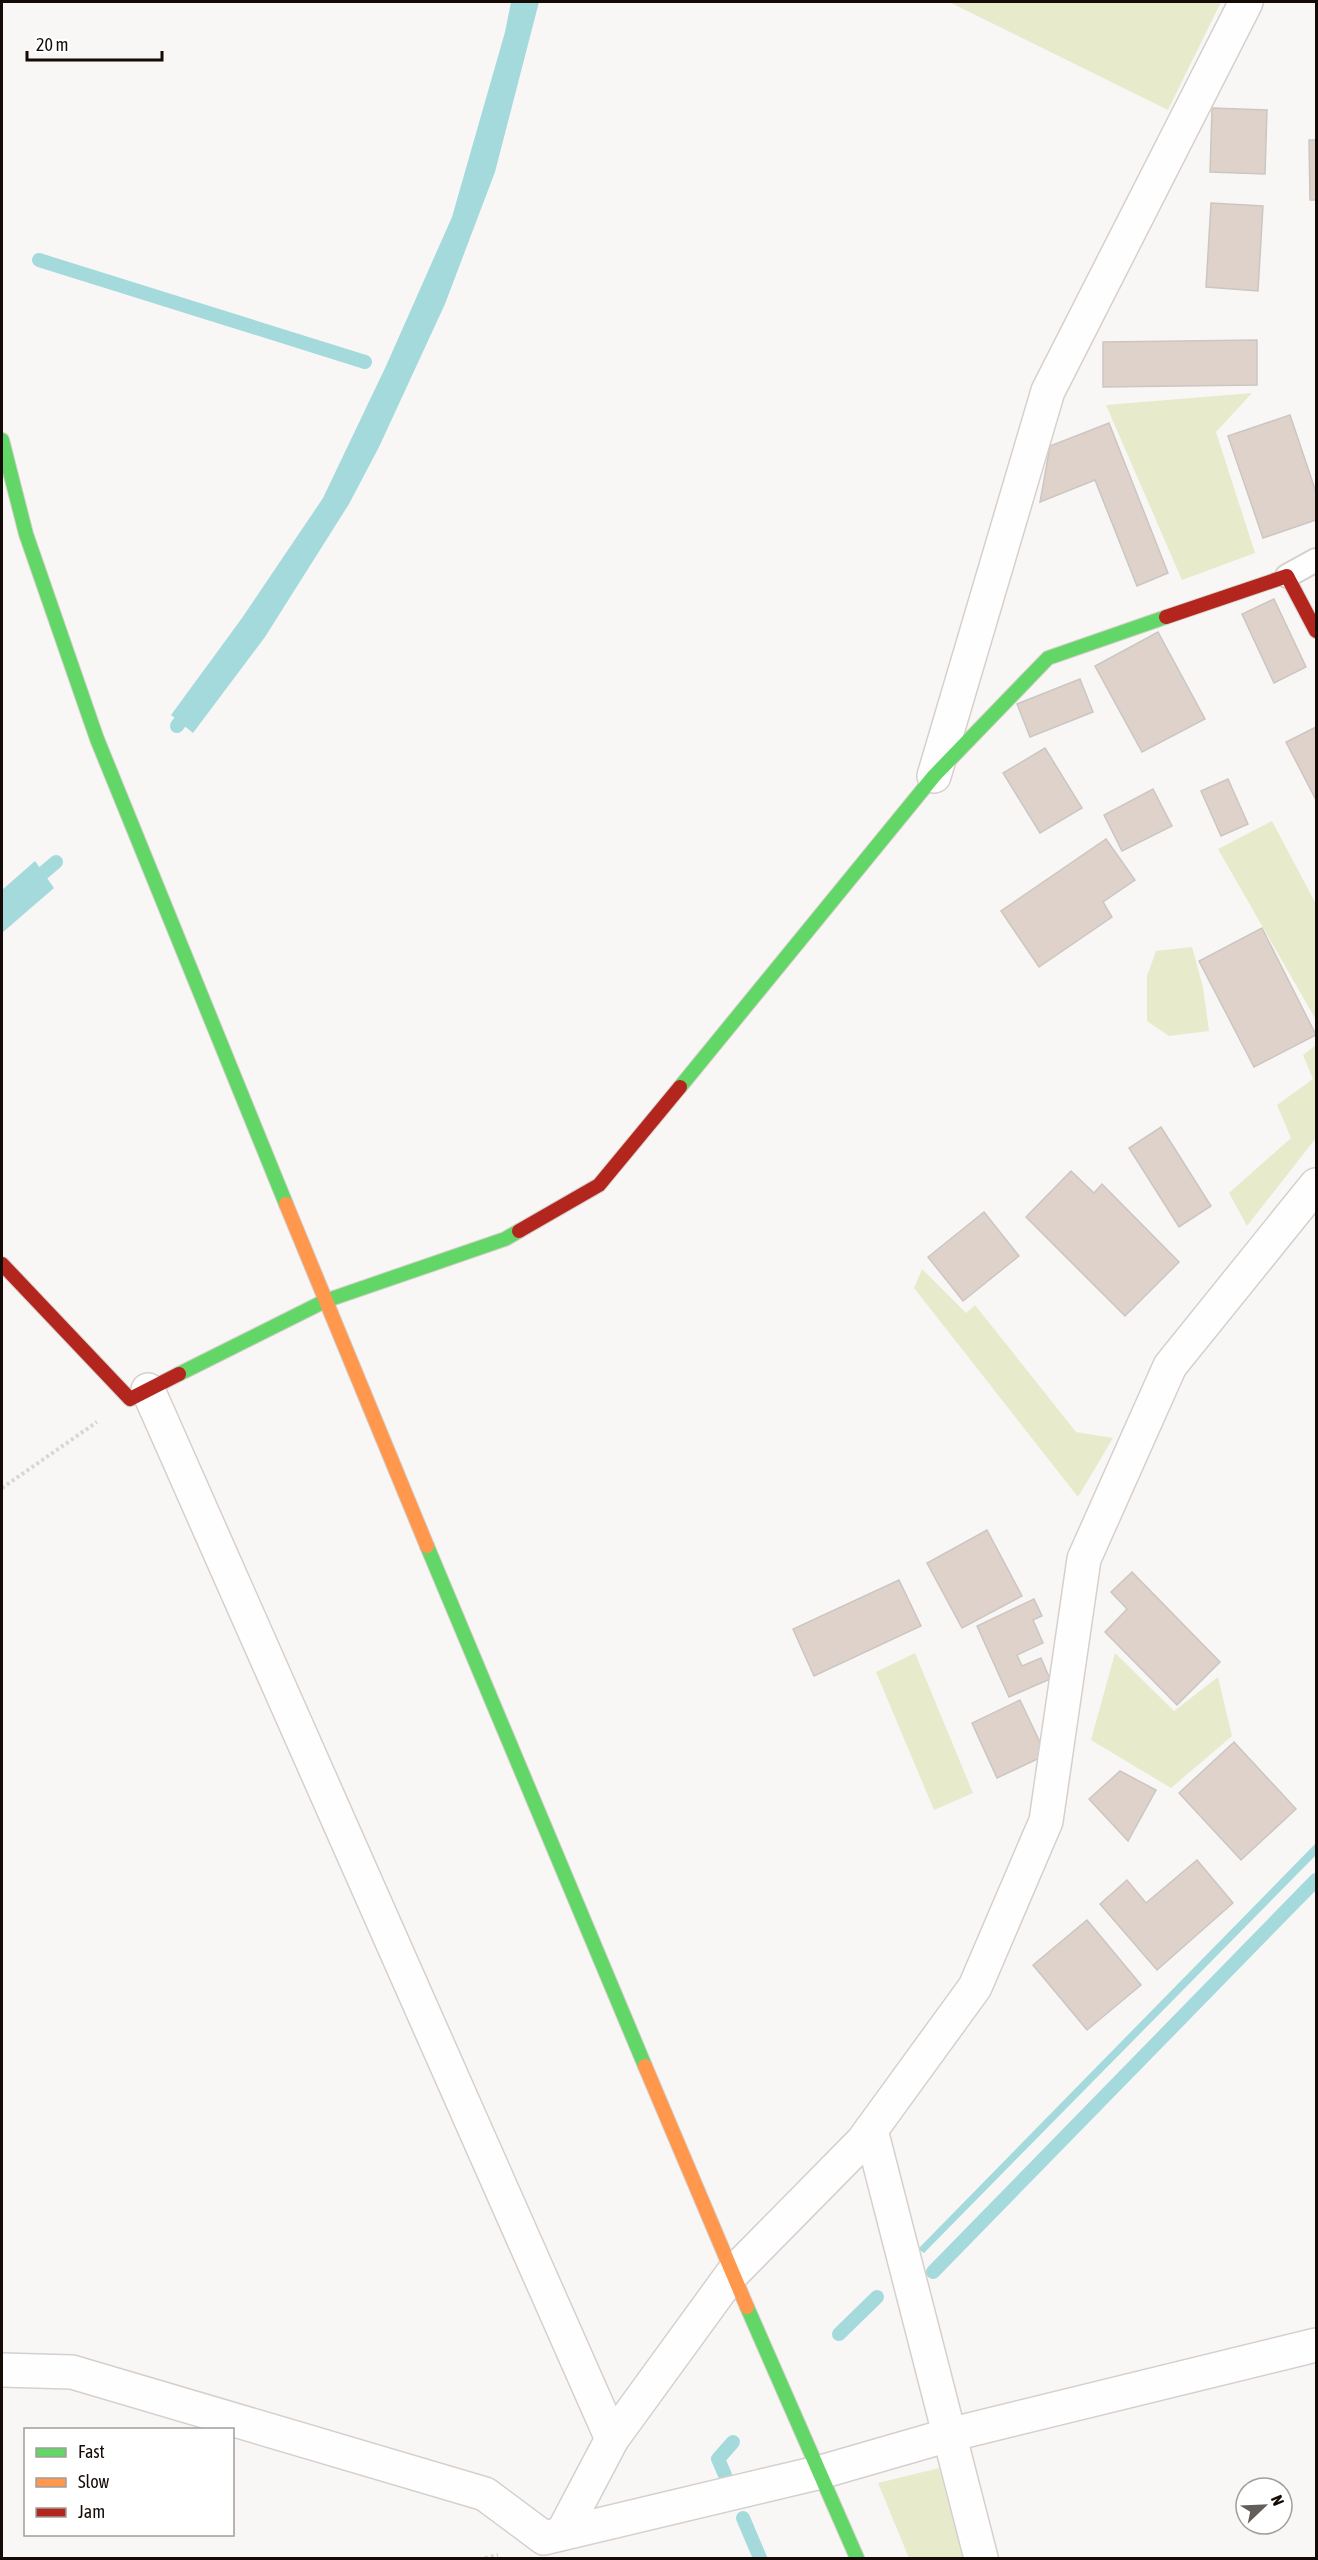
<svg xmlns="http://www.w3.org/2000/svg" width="1318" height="2560" viewBox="0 0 1318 2560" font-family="'Asap Condensed',sans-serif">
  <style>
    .green { fill: #e8eacc }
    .water { fill: #a5dadd }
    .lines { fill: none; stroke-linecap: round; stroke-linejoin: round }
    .stream { stroke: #a5dadd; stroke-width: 14 }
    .building { fill: #ded2cb; stroke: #ccc6c2; stroke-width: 1.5 }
    .lane-casing { stroke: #d6d0cd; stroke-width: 26 }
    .street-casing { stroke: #d6d0cd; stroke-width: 36 }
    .fast-casing { stroke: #d6d0cd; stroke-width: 16 }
    .slow-casing { stroke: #d6d0cd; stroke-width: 16 }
    .jam-casing { stroke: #d6d0cd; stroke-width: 16 }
    .path { stroke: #d8d7d6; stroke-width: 4; stroke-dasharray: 3 3; stroke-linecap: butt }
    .lane { stroke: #fefefe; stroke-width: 22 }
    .street { stroke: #fefefe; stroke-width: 33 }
    .fast { stroke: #63d668; stroke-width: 14 }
    .slow { stroke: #ff974d; stroke-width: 14 }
    .jam { stroke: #b3261e; stroke-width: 14 }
  </style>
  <rect width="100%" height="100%" fill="#f9f7f5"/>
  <g class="green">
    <polygon points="949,2 1221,2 1168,110"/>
    <polygon points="1252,393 1216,432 1255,553 1182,580 1106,405"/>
    <polygon points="1272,821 1316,904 1316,1020 1218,849"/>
    <polygon points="1192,947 1203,987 1209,1031 1169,1036 1147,1021 1147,976 1156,951"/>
    <polygon points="1316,1045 1316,1138 1247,1226 1229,1193 1291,1138 1277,1105 1313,1079 1303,1055"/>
    <polygon points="922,1269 966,1313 975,1305 1076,1432 1113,1438 1078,1497 914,1288"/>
    <polygon points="915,1653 973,1793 934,1810 876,1672"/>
    <polygon points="1115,1653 1174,1711 1218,1677 1232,1736 1171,1788 1091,1740"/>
    <polygon points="939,2468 963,2558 909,2558 878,2483"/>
  </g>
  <g class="water">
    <polygon points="511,2 539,2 495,172 445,304 379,447 349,504 265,637 193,733 171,715 242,618 323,498 386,366 452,217 505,32"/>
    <polygon points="35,861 54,888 2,933 2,890"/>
    <polygon points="1316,1843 1316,1855 924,2253 918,2249"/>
  </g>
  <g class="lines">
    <g class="stream">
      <polyline points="39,260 365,362"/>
      <polyline points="177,726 191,707"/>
      <polyline points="2,908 56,862"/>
      <polyline points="933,2272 1316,1880"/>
      <polyline points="839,2334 877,2297"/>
      <polyline points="725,2475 718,2459 733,2442"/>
      <polyline points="743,2518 760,2558"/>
    </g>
  </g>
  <g class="building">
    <polygon points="1212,108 1267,110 1265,174 1210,172"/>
    <polygon points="1309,140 1316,140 1316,200 1310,200"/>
    <polygon points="1211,203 1263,206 1258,291 1206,287"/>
    <polygon points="1257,340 1257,385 1103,387 1103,342"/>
    <polygon points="1290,415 1316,492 1316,520 1263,538 1228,436"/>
    <polygon points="1109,423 1168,573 1137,586 1095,480 1040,502 1050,446"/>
    <polygon points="1274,599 1306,667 1274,683 1242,614"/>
    <polygon points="1158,632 1205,719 1142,752 1095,666"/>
    <polygon points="1080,679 1093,712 1030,737 1017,704"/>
    <polygon points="1316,727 1316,800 1286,742"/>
    <polygon points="1045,748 1082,808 1040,833 1003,773"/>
    <polygon points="1228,779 1248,824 1221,836 1201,791"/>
    <polygon points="1153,789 1172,826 1122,851 1104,815"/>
    <polygon points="1106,839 1135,880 1103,902 1112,917 1039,967 1001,911"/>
    <polygon points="1262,928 1316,1035 1254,1067 1199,961"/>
    <polygon points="1161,1127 1211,1206 1179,1227 1129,1148"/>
    <polygon points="1071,1171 1094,1193 1102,1184 1179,1262 1125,1316 1026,1217"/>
    <polygon points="984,1212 1019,1256 963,1301 928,1257"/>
    <polygon points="987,1530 1022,1596 962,1628 927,1563"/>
    <polygon points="1132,1572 1220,1662 1177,1705 1105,1632 1127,1609 1111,1592"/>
    <polygon points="899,1580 921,1626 814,1676 793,1629"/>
    <polygon points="1034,1599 1042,1616 1033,1620 1043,1643 1017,1655 1022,1666 1041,1658 1050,1679 1009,1697 977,1626"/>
    <polygon points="1020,1700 1046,1755 997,1778 972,1723"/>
    <polygon points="1234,1742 1296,1809 1241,1860 1179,1793"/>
    <polygon points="1120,1771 1156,1790 1128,1841 1089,1799"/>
    <polygon points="1197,1860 1233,1903 1157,1970 1100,1904 1127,1880 1146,1903"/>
    <polygon points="1087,1920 1141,1985 1087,2030 1033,1965"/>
  </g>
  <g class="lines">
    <defs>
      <polyline id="lane" points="1287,576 1316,560"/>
      <g id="street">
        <polyline points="934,776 1048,391 1246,2"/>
        <polyline points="148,1390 612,2439"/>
        <polyline points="871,2130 981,2558"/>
        <polyline points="2,2370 72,2372 485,2494 544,2538 821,2472 949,2435 1316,2345"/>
        <polyline points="563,2532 612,2439 732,2274 863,2141 975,1987 1046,1821 1084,1559 1170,1366 1316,1185"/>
      </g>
      <g id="fast">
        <polyline points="2,440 26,534 97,739 286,1204"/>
        <polyline points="680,1087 934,776 1048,658 1166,617"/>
        <polyline points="179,1374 325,1301 505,1239 519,1231"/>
        <polyline points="427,1546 645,2066"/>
        <polyline points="747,2307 857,2558"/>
      </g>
      <g id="slow">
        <polyline points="286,1204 427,1546"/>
        <polyline points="645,2066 747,2307"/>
      </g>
      <g id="jam">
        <polyline points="1166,617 1287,576 1316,631"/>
        <polyline points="519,1231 599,1185 680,1087"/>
        <polyline points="2,1264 130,1399 179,1374"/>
      </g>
    </defs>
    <use href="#lane" class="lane-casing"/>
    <use href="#street" class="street-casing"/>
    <use href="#fast" class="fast-casing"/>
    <use href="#slow" class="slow-casing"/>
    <use href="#jam" class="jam-casing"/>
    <g class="path">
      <polyline points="2,1488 97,1422"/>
      <polyline points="485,2558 498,2555"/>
    </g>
    <use href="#lane" class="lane"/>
    <use href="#street" class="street"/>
    <use href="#fast" class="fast"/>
    <use href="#slow" class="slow"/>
    <use href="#jam" class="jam"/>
  </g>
  <rect width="1318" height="2560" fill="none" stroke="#140b07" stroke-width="6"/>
  <rect x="24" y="2428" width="210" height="108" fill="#ffffff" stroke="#a19d9c" stroke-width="1.5"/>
  <rect x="36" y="2448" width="30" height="9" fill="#63d668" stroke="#a19d9c" stroke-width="1.5"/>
  <text x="78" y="2458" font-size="18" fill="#140b07">Fast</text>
  <rect x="36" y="2478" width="30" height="9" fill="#ff974d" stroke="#a19d9c" stroke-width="1.5"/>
  <text x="78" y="2488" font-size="18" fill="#140b07">Slow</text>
  <rect x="36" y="2508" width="30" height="9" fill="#b3261e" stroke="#a19d9c" stroke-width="1.5"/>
  <text x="78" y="2518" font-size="18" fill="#140b07">Jam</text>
  <g transform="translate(1264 2506) rotate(67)"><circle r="28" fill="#ffffff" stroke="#a19d9c" stroke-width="1.5"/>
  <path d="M0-4.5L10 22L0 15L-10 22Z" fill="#645e5a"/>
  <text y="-9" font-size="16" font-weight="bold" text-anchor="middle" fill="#140b07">N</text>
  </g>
  <path d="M27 51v9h135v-9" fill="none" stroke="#140b07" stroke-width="3"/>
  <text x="36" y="51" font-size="18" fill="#140b07" stroke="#ffffff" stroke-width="4.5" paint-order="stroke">20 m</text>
</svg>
